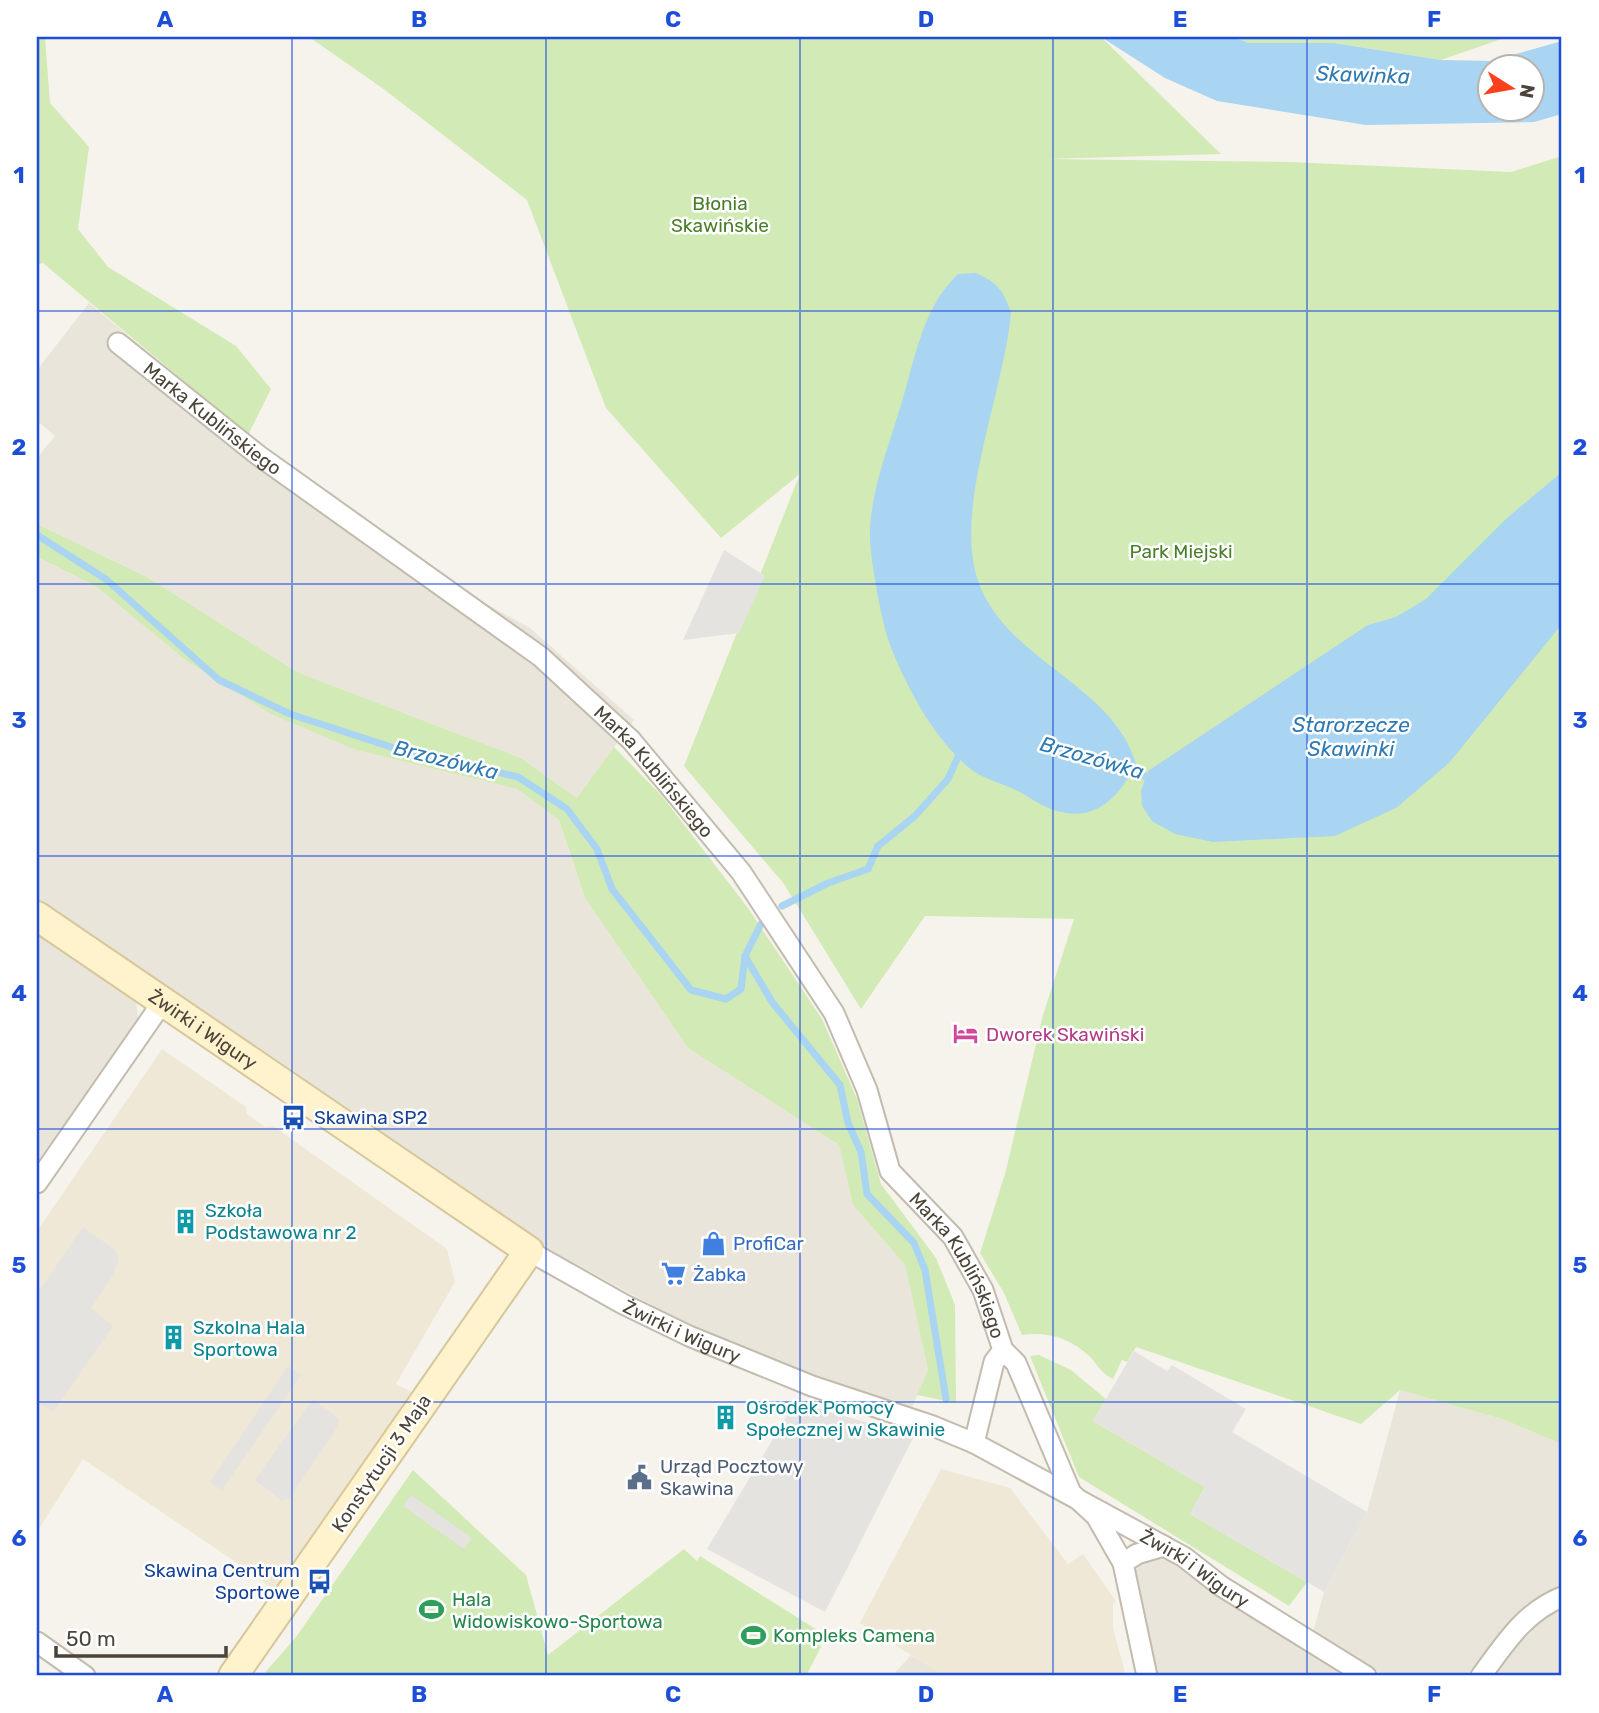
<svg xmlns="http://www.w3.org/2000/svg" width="1599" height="1713" viewBox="0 0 1599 1713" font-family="Rubik,sans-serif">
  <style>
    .residential { fill: #eae5da }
    .education { fill: #efe8d6 }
    .green { fill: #d2eab5 }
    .parking { fill: #e5e3e0 }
    .water { fill: #a9d4f2; fill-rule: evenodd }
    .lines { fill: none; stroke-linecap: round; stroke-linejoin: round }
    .stream { stroke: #a9d4f2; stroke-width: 7 }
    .street-casing { stroke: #c2bbae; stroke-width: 23 }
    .secondary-casing { stroke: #d6c79b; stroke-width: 32 }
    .street { stroke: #fff; stroke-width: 19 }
    .secondary { stroke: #fff3cd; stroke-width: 28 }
    .grid { fill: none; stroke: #1d4ed8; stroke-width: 2; stroke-opacity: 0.55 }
    .labels { text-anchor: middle; stroke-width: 5; stroke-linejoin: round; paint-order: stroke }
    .park-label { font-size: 19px; fill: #4a7f2a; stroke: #fff }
    .street-label { font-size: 19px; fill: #4b4439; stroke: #fff }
    .hotel-label { font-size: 19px; fill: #b23c85; stroke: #fff; text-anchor: start }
    .transit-label { font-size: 19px; fill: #164399; stroke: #fff; text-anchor: start }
    .culture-label { font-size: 19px; fill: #0d838f; stroke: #fff; text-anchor: start }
    .shop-label { font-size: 19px; fill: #366cbe; stroke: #fff; text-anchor: start }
    .service-label { font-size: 19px; fill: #4e5e75; stroke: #fff; text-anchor: start }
    .leisure-label { font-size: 19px; fill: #27864d; stroke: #fff; text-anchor: start }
    .water-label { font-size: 21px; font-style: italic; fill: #2e7ab2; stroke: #fff }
    .neatline { fill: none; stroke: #1d4ed8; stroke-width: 2.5 }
    .grid-label { font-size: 23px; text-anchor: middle; font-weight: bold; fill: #1d4ed8 }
  </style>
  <rect width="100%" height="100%" fill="#f6f3ec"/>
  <g class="residential">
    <polygon points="89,303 248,435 425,570 530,628 634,720 577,798 521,758 297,672 147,577 37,524 37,458 55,436 37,421 37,370"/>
    <polygon points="37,557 97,587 184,659 356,750 517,789 559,820 585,898 688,1048 839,1145 853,1205 905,1265 928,1370 911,1410 739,1348 655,1307 543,1246 464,1198 37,904"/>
    <polygon points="37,934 136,1001 138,1018 37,1167"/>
    <polygon points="1400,1390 1502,1419 1562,1444 1562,1591 1523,1611 1470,1676 1385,1676 1313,1632 1324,1592 1367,1512"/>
    <polygon points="1162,1557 1353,1676 1156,1676 1129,1580 1141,1562"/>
    <polygon points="1557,1608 1562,1608 1562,1676 1494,1676 1535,1620"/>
    <polygon points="911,1655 945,1676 892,1676"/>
  </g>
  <g class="education">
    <polygon points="162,1049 246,1107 247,1114 265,1127 273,1126 447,1249 455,1282 396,1384 411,1392 273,1592 261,1579 83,1459 37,1532 37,1231"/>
    <polygon points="941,1469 1010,1488 1068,1564 1083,1554 1116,1601 1113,1604 1113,1628 1126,1676 945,1676 860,1623"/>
  </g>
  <g class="green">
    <polygon points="37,37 45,37 50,103 89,147 78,229 108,267 236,346 271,389 248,435 43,263 37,265"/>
    <path d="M309 37H1101L1221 154 1045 159 1290 162 1511 172 1562 156V1444L1502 1419 1400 1390 1361 1424 1136 1347 1127 1362 1122 1360 1113 1379C1102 1374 1098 1365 1089 1356 1071 1338 1046 1331 1022 1335L1004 1293 980 1253 1005 1174 1043 1015 1074 919 925 916 861 1009 784 884 684 766 800 474 721 538 606 408 527 200 385 90Z"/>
    <polygon points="1233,37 1507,37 1441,60 1334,43 1249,43"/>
    <polygon points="37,524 147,577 297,672 521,758 577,798 614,747 662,796 748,908 822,1019 857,1099 881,1184 936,1258 955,1305 956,1403 917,1395 928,1370 905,1265 853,1205 839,1145 688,1048 585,898 559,820 517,789 356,750 271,714 184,659 97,587 37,557"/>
    <polygon points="1039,1355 1071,1370 1106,1399 1093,1421 1205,1487 1190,1514 1307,1582 1289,1606 1079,1477 1030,1356"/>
    <polygon points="413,1470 526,1575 548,1655 684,1549 697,1561 700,1556 822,1633 818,1640 821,1647 806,1676 262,1676 296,1637"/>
  </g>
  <g class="parking">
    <polygon points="724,550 765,576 739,633 683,640"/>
    <polygon points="83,1227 115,1250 119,1258 113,1275 91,1308 113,1326 53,1412 37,1401 37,1294"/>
    <polygon points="1134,1351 1167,1371 1172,1365 1246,1409 1232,1432 1367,1512 1324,1592 1190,1514 1205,1487 1093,1421"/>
    <polygon points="288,1366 301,1375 222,1490 210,1482"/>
    <polygon points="313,1399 339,1419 338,1426 290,1497 282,1501 255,1480"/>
    <polygon points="795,1402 914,1436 825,1612 707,1549"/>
    <polygon points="411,1495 472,1538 464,1549 403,1506"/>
  </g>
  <g class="water">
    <path d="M1101 37H1233L1249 43H1334L1441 60 1492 61 1562 41V114L1534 122 1366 125 1217 101 1165 78ZM1490 66H1532V108H1490Z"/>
    <path d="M976 273C997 282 1004 291 1011 313 1004 388 962 488 973 560 988 658 1111 677 1136 764 1119 797 1095 824 1054 810 1041 806 1028 796 1016 790 1001 783 980 778 968 767 933 737 905 685 889 642 881 619 868 550 870 527 873 483 891 440 903 398 916 354 924 306 958 274Z"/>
    <polygon points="1562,472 1562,624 1449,763 1396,808 1335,836 1213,842 1175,834 1152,821 1142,806 1141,791 1148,771 1368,625 1396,617 1426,599 1507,518"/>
  </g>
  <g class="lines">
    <g class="stream">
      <polyline points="37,535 107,580 219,680 290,714 394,748 518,777 567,809 597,849 612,889 691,990 726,999 741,989 745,956 761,924"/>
      <polyline points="1124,767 1146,777 1155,776"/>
      <polyline points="782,906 828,883 868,869 878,846 915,816 948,779 958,757 965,754"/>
      <polyline points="745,956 772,1002 840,1085 848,1123 861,1152 867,1194 914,1243 925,1270 946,1399"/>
    </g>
    <defs>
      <g id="street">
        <path id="s1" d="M118 343 258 455 541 657 631 740 741 872 834 1013 867 1090 890 1171 953 1237 983 1290 1003 1350 1016 1363 1071 1493 1096 1516 1123 1563 1147 1676"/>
        <polyline points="37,1183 162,1003"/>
        <path id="s2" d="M529 1251 623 1304 689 1336 812 1386 933 1426 974 1443 1184 1557 1221 1586 1366 1676"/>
        <polyline points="974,1443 994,1362 1003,1350"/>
        <polyline points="1123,1563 1137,1554 1164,1546"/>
        <polyline points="37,1642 85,1676"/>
        <path d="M1481 1676C1504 1645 1524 1612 1562 1597"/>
      </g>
      <g id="secondary">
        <path id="s3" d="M37 916 529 1251 233 1676"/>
      </g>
    </defs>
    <use href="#street" class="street-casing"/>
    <use href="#secondary" class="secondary-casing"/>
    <use href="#street" class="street"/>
    <use href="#secondary" class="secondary"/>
  </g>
  <path class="grid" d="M292 37V1676M546 37V1676M800 37V1676M1053 37V1676M1307 37V1676M37 311H1562M37 584H1562M37 856H1562M37 1129H1562M37 1402H1562"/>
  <defs>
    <symbol id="hotel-bare" viewBox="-9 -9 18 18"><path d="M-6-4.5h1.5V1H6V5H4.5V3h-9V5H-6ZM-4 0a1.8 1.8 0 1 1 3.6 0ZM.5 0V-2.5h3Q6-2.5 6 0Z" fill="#d1479c" stroke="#fff" stroke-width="2.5" paint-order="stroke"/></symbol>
    <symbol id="bus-bare" viewBox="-9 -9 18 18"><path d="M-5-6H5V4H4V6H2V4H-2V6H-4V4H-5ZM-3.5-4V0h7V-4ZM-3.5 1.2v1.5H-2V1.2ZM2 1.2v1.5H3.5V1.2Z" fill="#1a4fb4" stroke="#fff" stroke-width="2.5" paint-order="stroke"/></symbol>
    <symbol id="building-bare" viewBox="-9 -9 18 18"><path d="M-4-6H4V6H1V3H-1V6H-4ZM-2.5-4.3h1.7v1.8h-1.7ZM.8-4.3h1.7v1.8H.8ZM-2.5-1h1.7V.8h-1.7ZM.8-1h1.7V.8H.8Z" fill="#0f9aa8" stroke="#fff" stroke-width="2.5" paint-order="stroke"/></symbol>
    <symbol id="shop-bare" viewBox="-9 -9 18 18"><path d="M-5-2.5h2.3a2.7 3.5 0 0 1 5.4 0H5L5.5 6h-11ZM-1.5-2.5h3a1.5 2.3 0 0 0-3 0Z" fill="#3f7fe0" stroke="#fff" stroke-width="2.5" paint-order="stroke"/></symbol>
    <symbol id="supermarket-bare" viewBox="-9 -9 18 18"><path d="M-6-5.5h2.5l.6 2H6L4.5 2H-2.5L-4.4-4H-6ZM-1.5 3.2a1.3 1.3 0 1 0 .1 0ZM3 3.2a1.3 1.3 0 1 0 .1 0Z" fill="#3f7fe0" stroke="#fff" stroke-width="2.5" paint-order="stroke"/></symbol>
    <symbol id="civic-bare" viewBox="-9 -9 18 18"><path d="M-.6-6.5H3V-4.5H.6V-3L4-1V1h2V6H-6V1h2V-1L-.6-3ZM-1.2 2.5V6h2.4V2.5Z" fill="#5c6f8a" stroke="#fff" stroke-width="2.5" paint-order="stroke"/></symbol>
    <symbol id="stadium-bare" viewBox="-9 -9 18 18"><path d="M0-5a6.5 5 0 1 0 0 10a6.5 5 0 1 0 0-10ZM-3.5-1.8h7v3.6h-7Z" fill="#2e9e5b" stroke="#fff" stroke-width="2.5" paint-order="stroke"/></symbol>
  </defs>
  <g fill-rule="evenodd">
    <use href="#hotel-bare" x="948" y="1016" width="35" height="35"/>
    <use href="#bus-bare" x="276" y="1100" width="35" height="35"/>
    <use href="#building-bare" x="168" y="1204" width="35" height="35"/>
    <use href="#shop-bare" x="696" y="1226" width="35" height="35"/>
    <use href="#supermarket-bare" x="656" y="1256" width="35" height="35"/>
    <use href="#building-bare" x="156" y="1320" width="35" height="35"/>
    <use href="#building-bare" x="708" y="1400" width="35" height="35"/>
    <use href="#civic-bare" x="622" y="1460" width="35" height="35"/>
    <use href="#bus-bare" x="302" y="1564" width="35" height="35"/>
    <use href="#stadium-bare" x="414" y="1592" width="35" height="35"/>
    <use href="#stadium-bare" x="736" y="1618" width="35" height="35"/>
  </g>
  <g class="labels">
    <g class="park-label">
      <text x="720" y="210">Błonia<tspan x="720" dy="22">Skawińskie</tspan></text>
      <text x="1181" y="558">Park Miejski</text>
    </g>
    <g class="street-label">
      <text dy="7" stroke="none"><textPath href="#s1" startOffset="121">Marka Kublińskiego</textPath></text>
      <text dy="7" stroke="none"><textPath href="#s1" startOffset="688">Marka Kublińskiego</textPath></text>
      <text dy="7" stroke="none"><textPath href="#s3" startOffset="201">Żwirki i Wigury</textPath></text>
      <text dy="7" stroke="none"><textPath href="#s1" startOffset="1276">Marka Kublińskiego</textPath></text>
      <text dy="7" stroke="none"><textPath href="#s2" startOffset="173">Żwirki i Wigury</textPath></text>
      <text transform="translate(381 1463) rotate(-56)" y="7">Konstytucji 3 Maja</text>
      <text dy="7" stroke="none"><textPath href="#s2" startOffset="740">Żwirki i Wigury</textPath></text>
    </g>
    <g class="hotel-label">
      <text x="986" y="1041">Dworek Skawiński</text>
    </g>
    <g class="transit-label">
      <text x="314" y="1124">Skawina SP2</text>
      <text x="300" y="1577" text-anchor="end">Skawina Centrum<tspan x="300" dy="22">Sportowe</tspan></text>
    </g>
    <g class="culture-label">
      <text x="205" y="1217">Szkoła<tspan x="205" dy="22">Podstawowa nr 2</tspan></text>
      <text x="193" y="1334">Szkolna Hala<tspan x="193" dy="22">Sportowa</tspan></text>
      <text x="746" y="1414">Ośrodek Pomocy<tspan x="746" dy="22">Społecznej w Skawinie</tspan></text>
    </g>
    <g class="shop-label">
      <text x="733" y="1250">ProfiCar</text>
      <text x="693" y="1281">Żabka</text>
    </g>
    <g class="service-label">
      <text x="660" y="1473">Urząd Pocztowy<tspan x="660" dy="22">Skawina</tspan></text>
    </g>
    <g class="leisure-label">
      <text x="452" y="1606">Hala<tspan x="452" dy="22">Widowiskowo-Sportowa</tspan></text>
      <text x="773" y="1642">Kompleks Camena</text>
    </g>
    <g class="water-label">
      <text transform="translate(1363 75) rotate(2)" y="7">Skawinka</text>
      <text x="1351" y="732">Starorzecze<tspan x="1351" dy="24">Skawinki</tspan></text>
      <text transform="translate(1092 758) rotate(16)" y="7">Brzozówka</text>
      <text transform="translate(446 760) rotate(14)" y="7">Brzozówka</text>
    </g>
  </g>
  <rect width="1599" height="1713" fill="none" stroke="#ffffff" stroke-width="77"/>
  <g transform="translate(1511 88) rotate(101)"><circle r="33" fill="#ffffff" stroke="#b7b4b0" stroke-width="2"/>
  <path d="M0-5L12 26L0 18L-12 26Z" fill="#fc3f1d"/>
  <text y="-10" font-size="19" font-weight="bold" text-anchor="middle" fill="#4b4439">N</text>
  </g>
  <path d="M56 1646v10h170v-10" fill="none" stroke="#4b4439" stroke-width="3.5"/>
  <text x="66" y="1646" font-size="21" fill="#4b4439" stroke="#ffffff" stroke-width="5" paint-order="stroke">50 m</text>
  <rect x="38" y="38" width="1522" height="1636" class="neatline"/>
  <g class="grid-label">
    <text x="165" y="27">A</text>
    <text x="419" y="27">B</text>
    <text x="673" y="27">C</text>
    <text x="926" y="27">D</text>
    <text x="1180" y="27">E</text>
    <text x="1434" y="27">F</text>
    <text x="19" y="183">1</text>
    <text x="1580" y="183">1</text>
    <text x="19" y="455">2</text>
    <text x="1580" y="455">2</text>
    <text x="19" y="728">3</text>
    <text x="1580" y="728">3</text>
    <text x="19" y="1001">4</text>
    <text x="1580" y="1001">4</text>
    <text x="19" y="1273">5</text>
    <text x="1580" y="1273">5</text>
    <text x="19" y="1546">6</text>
    <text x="1580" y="1546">6</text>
    <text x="165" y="1702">A</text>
    <text x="419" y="1702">B</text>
    <text x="673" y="1702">C</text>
    <text x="926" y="1702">D</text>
    <text x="1180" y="1702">E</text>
    <text x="1434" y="1702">F</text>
  </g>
</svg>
